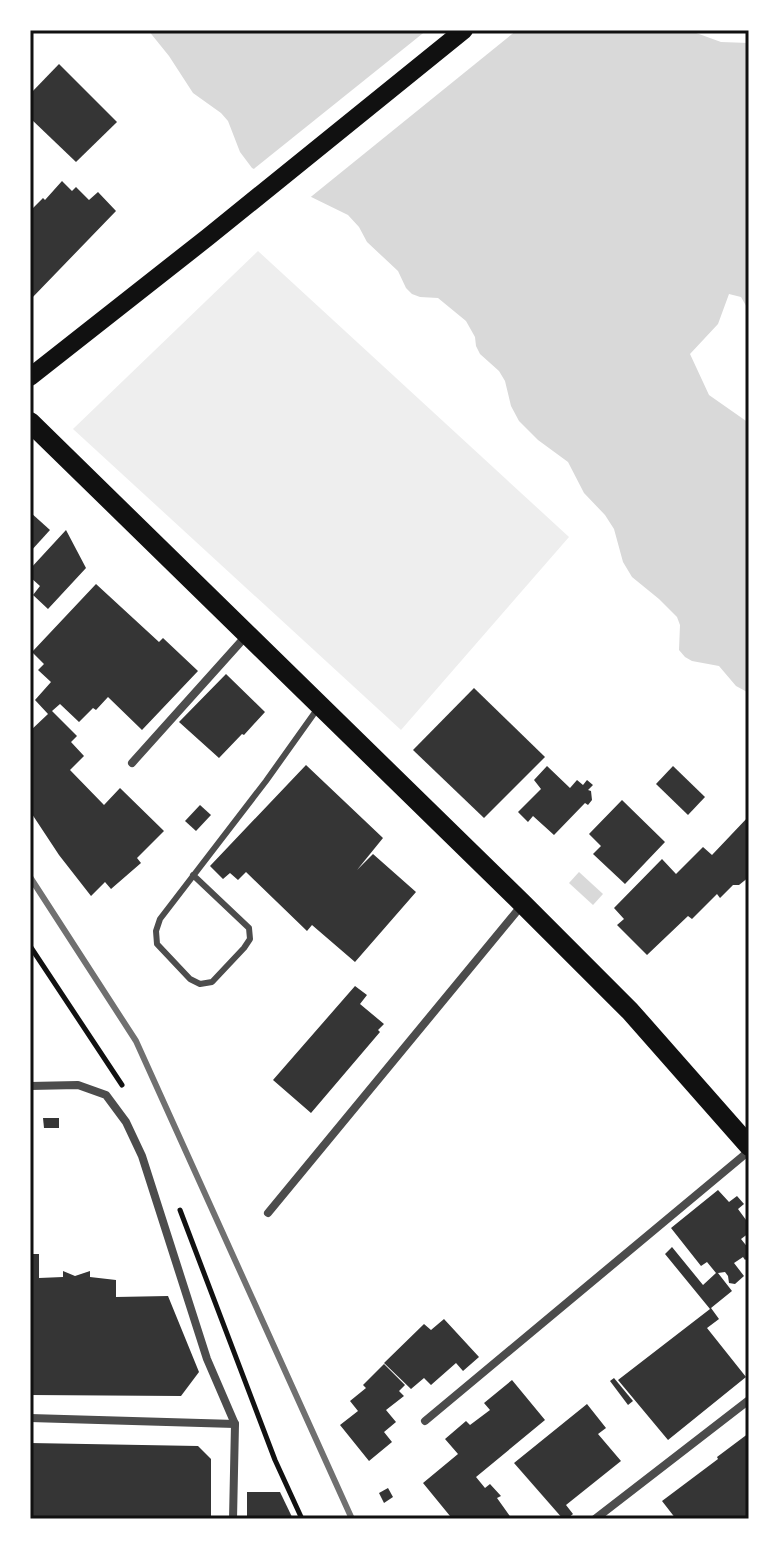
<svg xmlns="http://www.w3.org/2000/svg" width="779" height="1549" viewBox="0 0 779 1549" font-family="Ubuntu,sans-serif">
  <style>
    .green { fill: #eee }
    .water { fill: #d9d9d9 }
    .pier { fill: #fff }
    .building { fill: #353535 }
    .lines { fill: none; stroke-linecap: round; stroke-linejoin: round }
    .path { stroke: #111; stroke-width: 5 }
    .service { stroke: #4c4c4c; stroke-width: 6 }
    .minor { stroke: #4c4c4c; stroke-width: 8 }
    .primary { stroke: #111; stroke-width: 18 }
    .trunk { stroke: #111; stroke-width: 20 }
    .rail { stroke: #707070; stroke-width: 6 }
    .neatline { fill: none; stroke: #111; stroke-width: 3 }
  </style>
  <rect width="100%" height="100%" fill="#fff"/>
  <polygon class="green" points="258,251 569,537 401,730 73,429"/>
  <g class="water">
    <polygon points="148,30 688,30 721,42 749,43 749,311 741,297 729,294 718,324 690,354 709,395 749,423 749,693 736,686 719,666 692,661 685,657 679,650 680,625 677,617 659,599 632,577 623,562 614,529 605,515 584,493 568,462 538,440 519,421 511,406 505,381 499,371 480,354 476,346 475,337 466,321 438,298 420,297 412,294 406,288 398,271 367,242 359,227 348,215 252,168 240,152 228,121 221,113 193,93 169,56"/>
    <polygon points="579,872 603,894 593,905 569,883"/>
  </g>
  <polygon class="pier" points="427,30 517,30 307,200 250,172"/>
  <g class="building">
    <polygon points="59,64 117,122 76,162 30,118 30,94"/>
    <polygon points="62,181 72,191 76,187 89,200 98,192 116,211 30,300 30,211 43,198 45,200"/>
    <polygon points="30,512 50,530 30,552"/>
    <polygon points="66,530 86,568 48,609 33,595 40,586 30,577 30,569"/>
    <polygon points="96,584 159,642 163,638 198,671 142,730 108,697 96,710 93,708 79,722 60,704 52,711 77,736 71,742 84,756 70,770 104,805 120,788 164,831 137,858 141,863 111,889 105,882 91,896 59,855 30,811 30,731 48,714 35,700 51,682 38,670 44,664 32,652"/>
    <polygon points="226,674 265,712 244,735 242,734 219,758 179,722"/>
    <polygon points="474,688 545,757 484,818 413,750"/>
    <polygon points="306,765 383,838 357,870 373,854 416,892 355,962 312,925 307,931 246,872 238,880 230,873 223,879 210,866"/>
    <polygon points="547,766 570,788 577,780 583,785 587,780 593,785 588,790 591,791 592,800 588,805 585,803 554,835 533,816 528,822 518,812 541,789 534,780"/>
    <polygon points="673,766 705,797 688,815 656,784"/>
    <polygon points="622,800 665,842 625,884 593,854 601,846 589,834"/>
    <polygon points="200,805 211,815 196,831 185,821"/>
    <polygon points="749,816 749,877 739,885 733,885 720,898 717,894 692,919 688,916 647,955 617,925 624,919 614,908 662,859 676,874 703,847 712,855"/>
    <polygon points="355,986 367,995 360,1004 384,1024 378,1030 380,1032 311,1113 273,1080"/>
    <polygon points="43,1118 59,1118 59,1128 44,1128"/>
    <polygon points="718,1190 729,1202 737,1196 744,1204 738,1209 749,1224 749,1233 741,1239 749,1249 749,1257 745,1260 743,1257 734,1263 744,1276 735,1284 729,1283 728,1276 725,1272 718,1273 732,1291 711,1308 719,1319 707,1328 746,1377 668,1440 618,1380 710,1309 665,1254 672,1247 703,1285 716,1273 707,1262 701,1266 671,1228"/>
    <polygon points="30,1254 39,1254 39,1278 63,1277 63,1271 75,1276 90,1271 90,1277 116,1280 116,1297 168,1296 199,1372 181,1396 30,1395"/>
    <polygon points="444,1319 479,1357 463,1371 456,1363 431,1385 424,1378 411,1389 384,1363 424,1324 431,1330"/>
    <polygon points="384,1364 405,1385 399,1391 404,1396 386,1410 396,1422 384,1432 392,1442 369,1461 340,1425 358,1411 350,1401 366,1388 363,1385"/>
    <polygon points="614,1378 633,1401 628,1405 610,1381"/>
    <polygon points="512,1380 545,1420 476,1477 485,1488 490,1484 501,1496 497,1498 512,1519 447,1519 450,1516 423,1483 458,1454 445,1439 466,1421 470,1425 490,1410 484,1403"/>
    <polygon points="587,1404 606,1428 598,1434 621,1461 566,1505 573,1514 567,1519 563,1519 514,1463"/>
    <polygon points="749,1433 749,1519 692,1519 691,1517 688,1519 676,1519 662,1501 718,1459 717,1457"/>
    <polygon points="30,1443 198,1446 211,1459 211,1519 30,1519"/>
    <polygon points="388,1488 393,1497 384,1503 379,1493"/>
    <polygon points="247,1492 280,1492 293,1519 247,1519"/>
  </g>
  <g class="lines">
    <g class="path">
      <polyline points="30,946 122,1085"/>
      <polyline points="180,1210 275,1460 302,1519"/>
    </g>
    <polyline class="service" points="193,875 249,928 250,939 244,948 212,982 200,984 190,979 157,944 156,931 160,919 266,781 318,708"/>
    <g class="minor">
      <polyline points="132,763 246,636"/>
      <polyline points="30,1086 78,1085 106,1095 126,1122 142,1156 207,1359 235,1424 233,1519"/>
      <polyline points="268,1213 522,905"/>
      <polyline points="30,1418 235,1424"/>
      <polyline points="425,1421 749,1151"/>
      <polyline points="595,1519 749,1400"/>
    </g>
    <polyline class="primary" points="30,377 208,237 464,30"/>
    <polyline class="trunk" points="30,422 523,904 630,1011 749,1146"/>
    <polyline class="rail" points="30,877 136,1041 352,1519"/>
  </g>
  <rect width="779" height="1549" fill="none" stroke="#ffffff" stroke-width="64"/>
  <rect x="32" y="32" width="715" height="1485" class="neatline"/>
</svg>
